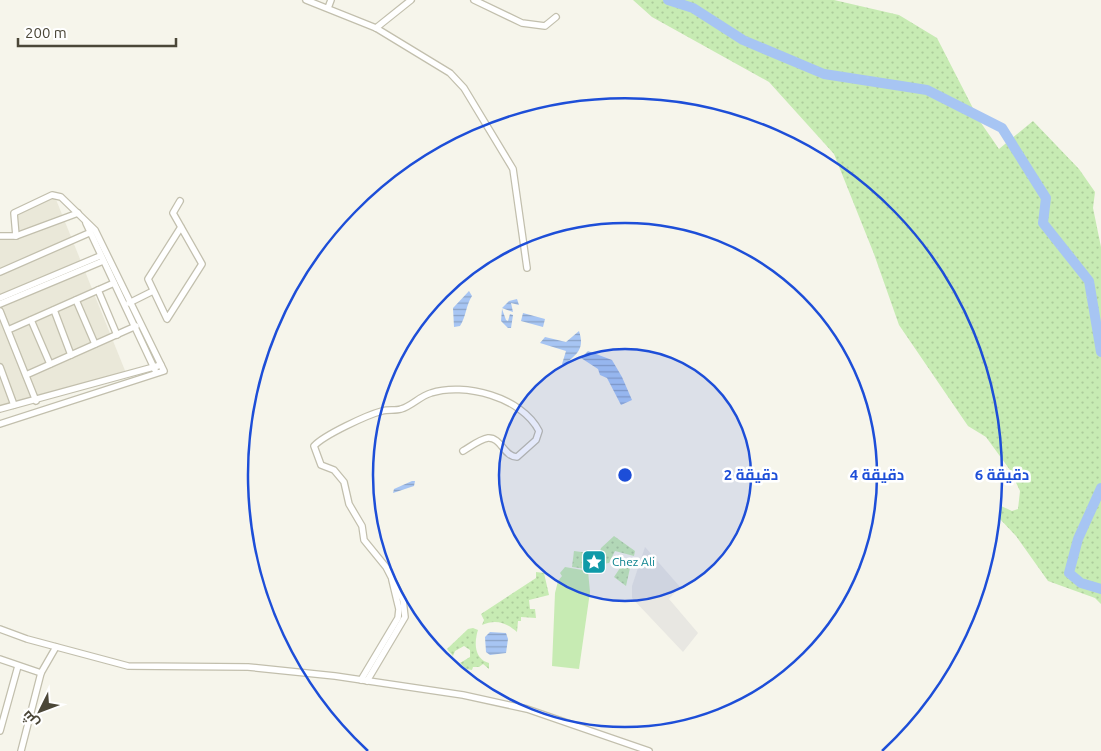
<svg xmlns="http://www.w3.org/2000/svg" width="1101" height="751" viewBox="0 0 1101 751" font-family="Ubuntu,Cairo,sans-serif">
  <style>
    .residential { fill: #eae8d9 }
    .grass { fill: url(#grass-dots) }
    .pitch { fill: #c7ebb3 }
    .parking { fill: #e8e7e2 }
    .water { fill: url(#water-rules) }
    .lines { fill: none; stroke-linecap: round; stroke-linejoin: round }
    .river { stroke: #a7c5f3; stroke-width: 10 }
    .minor-casing { stroke: #c2bfad; stroke-width: 8 }
    .minor { stroke: #fff; stroke-width: 5.5 }
    .ring { fill: none; stroke: #1d4ed8; stroke-width: 2.5 }
    .labels { text-anchor: middle; stroke-width: 5; stroke-linejoin: round; paint-order: stroke }
    .culture-label { font-size: 12px; fill: #0d838f; stroke: #fff; text-anchor: start }
    .centre { fill: #1d4ed8; stroke: #fff; stroke-width: 2.5 }
    .ring-label { font-size: 15px; text-anchor: middle; font-weight: bold; fill: #1d4ed8; stroke: #fff; stroke-width: 5; stroke-linejoin: round; paint-order: stroke }
  </style>
  <defs>
    <pattern id="grass-dots" width="8" height="8" patternUnits="userSpaceOnUse" patternTransform="scale(1.25)"><rect width="8" height="8" fill="#c7ebb3"/><path d="M2 2h.1M6 6h.1" fill="none" stroke="#accb9b" stroke-width="1.8" stroke-linecap="round"/></pattern>
    <pattern id="water-rules" width="6" height="5" patternUnits="userSpaceOnUse" patternTransform="scale(1.25)"><rect width="6" height="5" fill="#a7c5f3"/><path d="M0 2.5h6" fill="none" stroke="#8aa2c6"/></pattern>
  </defs>
  <rect width="100%" height="100%" fill="#f6f5eb"/>
  <polygon class="residential" points="55,197 126,373 0,412 0,233 16,236 14,213"/>
  <g class="grass">
    <polygon points="633,0 834,0 899,15 937,38 979,120 999,149 1033,121 1079,169 1095,192 1093,208 1101,247 1101,604 1095,598 1048,581 1016,536 1000,519 1001,506 1012,511 1018,509 1020,491 1010,470 986,437 968,426 899,325 874,254 834,154 769,82 652,17"/>
    <polygon points="614,536 635,551 634,556 615,551 609,563 596,565 601,548"/>
    <polygon points="574,551 589,553 587,569 572,567"/>
    <polygon points="627,566 630,568 626,586 614,577 620,568"/>
    <path d="M536 572 544 573 549 595 529 600 530 609H535L536 618 521 617V621H518L517 632C506 622 495 619 482 625L484 620 481 614 536 578Z"/>
    <path d="M473 628 478 630C474 642 474 659 489 663V669L483 664 479 667H473L472 670 466 669 460 663 470 657V650L464 646 455 651 453 656 447 649 468 629Z"/>
  </g>
  <polygon class="pitch" points="565,567 588,571 590,592 579,669 552,666 555,593 558,581 562,576 560,573"/>
  <polygon class="parking" points="645,547 680,587 669,599 698,633 683,652 632,598 632,586"/>
  <g class="water">
    <path d="M469 291 472 296C466 305 466 317 460 326L454 327 453 308Z"/>
    <polygon points="517,299 519,305 511,303 513,312 502,308 509,301"/>
    <polygon points="502,309 506,320 508,321 510,314 513,315 511,328 508,328 501,321"/>
    <polygon points="523,313 545,319 543,327 521,321"/>
    <path d="M579 331C585 349 577 354 564 365L562 364 566 351 540 343 545 337 566 342Z"/>
    <polygon points="588,351 612,360 622,377 632,400 621,405 607,378 600,375 598,369 581,358"/>
    <polygon points="412,481 415,481 414,486 393,493 394,489"/>
    <polygon points="490,632 506,633 508,639 506,653 490,655 486,652 485,637"/>
  </g>
  <g class="lines">
    <g class="river">
      <polyline points="668,0 693,8 743,40 824,74 927,90 1002,128 1046,198 1043,223 1089,281 1101,352"/>
      <polyline points="1101,488 1078,539 1069,573 1081,583 1101,589"/>
    </g>
    <defs>
      <g id="minor">
        <polyline points="306,0 376,28 450,73 464,88 513,169 527,268"/>
        <polyline points="474,0 522,23 545,26 556,17"/>
        <polyline points="328,8 331,0"/>
        <polyline points="376,28 411,0"/>
        <polyline points="180,201 173,213 202,264 167,319 148,279 181,227"/>
        <polyline points="86,223 155,370"/>
        <polyline points="0,236 16,236 78,213"/>
        <polyline points="0,272 89,233"/>
        <polyline points="98,290 117,335"/>
        <polyline points="0,298 100,256"/>
        <polyline points="76,300 95,344"/>
        <polyline points="129,303 153,291"/>
        <polyline points="0,304 103,261"/>
        <polyline points="54,310 71,355"/>
        <polyline points="0,311 36,401"/>
        <polyline points="31,320 50,364"/>
        <polyline points="8,330 114,283"/>
        <polyline points="0,367 14,405"/>
        <polyline points="26,375 136,326"/>
        <polyline points="0,409 161,365"/>
        <polyline points="0,424 164,371 95,230 61,197 52,195 14,213 16,236"/>
        <polyline points="0,629 27,639 128,666 248,667 335,676 463,695 527,709 649,751"/>
        <polyline points="0,659 41,673"/>
        <polyline points="361,680 398,618 399,609 392,580"/>
        <path d="M367 681 405 617 403 600 386 567 364 540 362 526 349 504 344 482 334 470 321 465 314 446C324 435 367 415 382 411 388 409 395 411 401 409 412 406 420 396 431 393 464 382 522 397 539 431L536 440 517 457C504 457 501 437 488 438 480 439 470 447 463 451"/>
        <polyline points="0,731 18,666"/>
        <polyline points="21,751 41,673 56,647"/>
      </g>
    </defs>
    <use href="#minor" class="minor-casing"/>
    <use href="#minor" class="minor"/>
  </g>
  <circle cx="625" cy="475" r="126" fill="#1d4ed8" fill-opacity=".12"/>
  <g class="ring">
    <circle cx="625" cy="475" r="126"/>
    <circle cx="625" cy="475" r="252"/>
    <path d="M368 751A377 377 0 1 1 882 751"/>
  </g>
  <defs>
    <symbol id="sight-square" viewBox="-11 -11 22 22"><rect x="-9" y="-9" width="18" height="18" rx="4" fill="#0f9aa8" stroke="#fff"/><path d="M0-6L1.8-2.2L6-1.7L2.9 1.2L3.7 5.4L0 3.3L-3.7 5.4L-2.9 1.2L-6-1.7L-1.8-2.2Z" fill="#fff"/></symbol>
  </defs>
  <g fill-rule="evenodd">
    <use href="#sight-square" x="580" y="548" width="28" height="28"/>
  </g>
  <g class="labels">
    <g class="culture-label">
      <text x="612" y="566">Chez Ali</text>
    </g>
  </g>
  <circle cx="625" cy="475" r="8" class="centre"/>
  <g class="ring-label">
    <text x="751" y="480">2 دقيقة</text>
    <text x="877" y="480">4 دقيقة</text>
    <text x="1002" y="480">6 دقيقة</text>
  </g>
  <g transform="translate(40 711) rotate(228)" stroke="#ffffff" stroke-width="4" paint-order="stroke">
  <path d="M0-4L9 19L0 12L-9 19Z" fill="#4b4738"/>
  <text y="-8" font-size="14" font-weight="bold" text-anchor="middle" fill="#4b4738">ش</text>
  </g>
  <path d="M18 38v8h158v-8" fill="none" stroke="#4b4738" stroke-width="2.5"/>
  <text x="25" y="38" font-size="15" fill="#4b4738" stroke="#ffffff" stroke-width="4" paint-order="stroke">200 m</text>
</svg>
